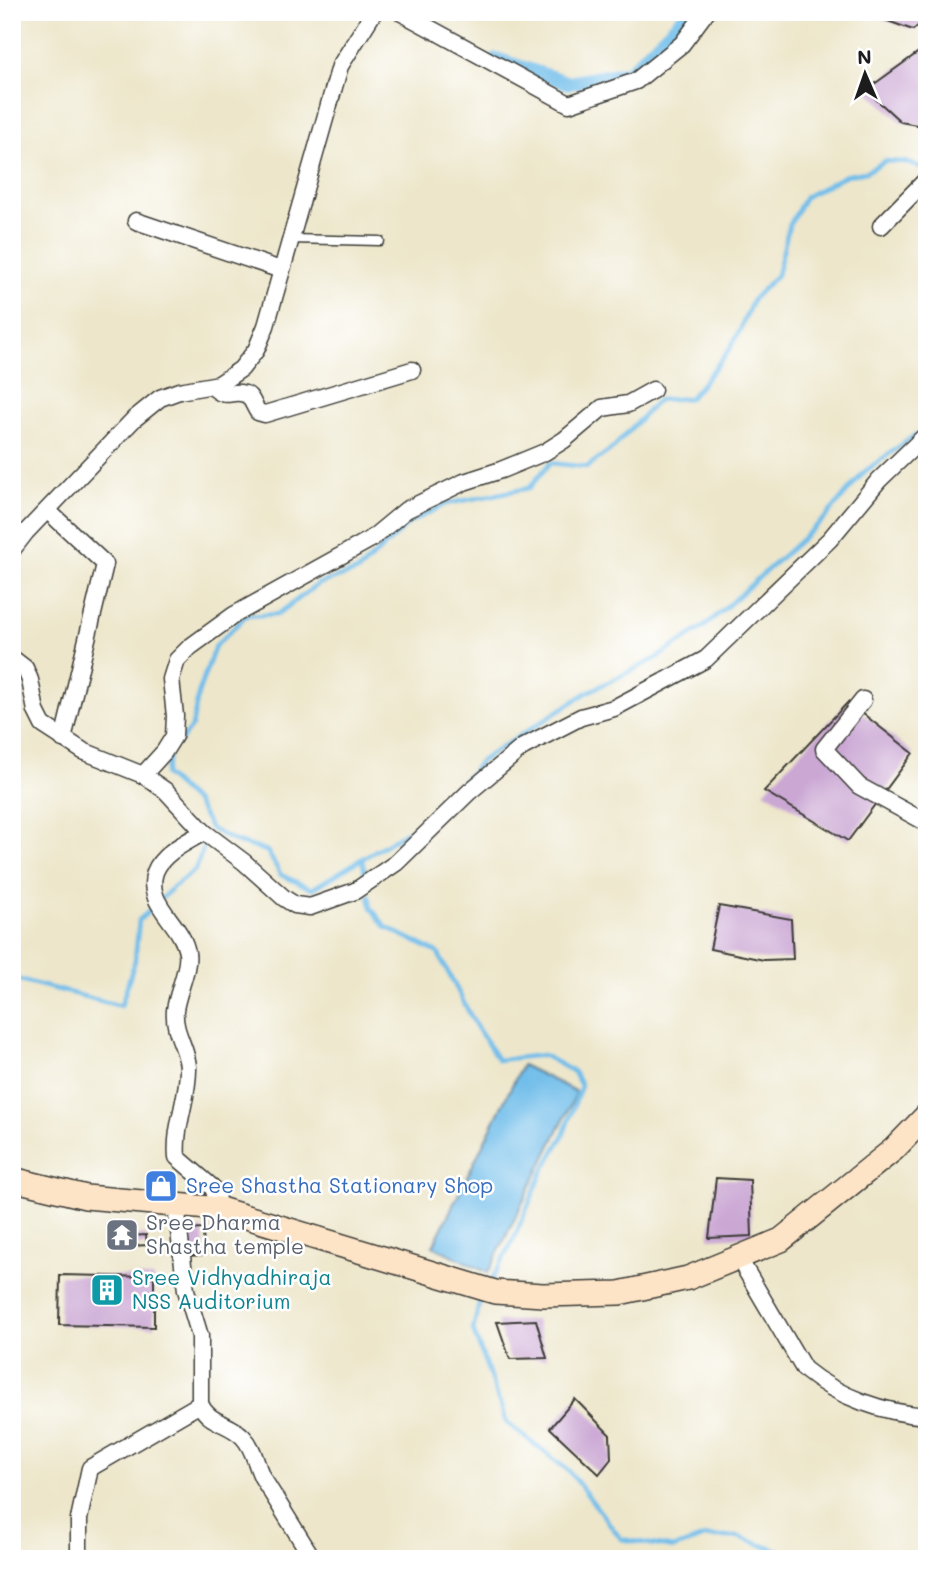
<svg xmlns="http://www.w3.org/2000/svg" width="939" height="1571" viewBox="0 0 939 1571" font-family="Mali,sans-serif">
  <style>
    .water { fill: #70bdea; stroke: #466c83; stroke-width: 2 }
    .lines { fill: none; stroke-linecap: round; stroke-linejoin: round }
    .stream { stroke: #70bdea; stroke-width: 4.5 }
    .canal { stroke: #70bdea; stroke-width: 14 }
    .building { fill: #cba7d4 }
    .lane-casing { stroke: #3b3a36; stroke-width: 11 }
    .street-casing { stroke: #3b3a36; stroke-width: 19 }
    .secondary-casing { stroke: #3b3a36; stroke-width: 26 }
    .lane { stroke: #fff; stroke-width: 8 }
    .street { stroke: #fff; stroke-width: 16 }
    .secondary { stroke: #fee4c6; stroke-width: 23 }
    .labels { text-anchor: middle; stroke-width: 5; stroke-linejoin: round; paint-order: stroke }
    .shop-label { font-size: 21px; fill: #366cbe; stroke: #fff; text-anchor: start }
    .worship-label { font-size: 21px; fill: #5b616d; stroke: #fff; text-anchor: start }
    .culture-label { font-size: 21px; fill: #0d838f; stroke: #fff; text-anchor: start }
  </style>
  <rect width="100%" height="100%" fill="#fff"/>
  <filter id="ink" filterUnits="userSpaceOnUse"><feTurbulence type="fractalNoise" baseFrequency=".0143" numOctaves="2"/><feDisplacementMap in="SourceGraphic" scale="14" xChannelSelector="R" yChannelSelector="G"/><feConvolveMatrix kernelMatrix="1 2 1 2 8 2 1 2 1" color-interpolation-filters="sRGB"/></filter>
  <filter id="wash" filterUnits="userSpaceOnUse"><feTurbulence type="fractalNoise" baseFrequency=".00686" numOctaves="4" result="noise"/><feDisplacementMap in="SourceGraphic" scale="28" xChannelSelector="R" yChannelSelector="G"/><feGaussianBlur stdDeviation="1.57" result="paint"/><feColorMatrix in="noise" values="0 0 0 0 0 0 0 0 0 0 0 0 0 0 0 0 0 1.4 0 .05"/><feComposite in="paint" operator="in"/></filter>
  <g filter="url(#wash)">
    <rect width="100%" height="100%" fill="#ede6ca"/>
    <polygon class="water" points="522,1065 577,1092 488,1273 433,1246"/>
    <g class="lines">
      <g class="stream">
        <polyline points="179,743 192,726 199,691 215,646 246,616 278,614 318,584 358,571 409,523 446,504 529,488 550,463 587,467 613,448 658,400 690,398 728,352 740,330 753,299 777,275 789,226 805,197 846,175 866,172 885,161 904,162 927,169"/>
        <polyline points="169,755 165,775 196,803 211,829 236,842 267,851 281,875 312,889 431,817 482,760 588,692 655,659 705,626 825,518 864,472 915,435"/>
        <polyline points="362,859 365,873"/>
        <polyline points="369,896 371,908 386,927 438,953 476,1026 498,1060 543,1055 574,1072 581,1086 563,1136 543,1171 512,1243 492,1279"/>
        <polyline points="162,898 173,887 195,870 204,846"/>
        <polyline points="12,978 121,1006 135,960 139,920 156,905"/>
        <polyline points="480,1300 473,1330 507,1423 569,1471 621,1539 674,1548 705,1537 739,1537 802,1559"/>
      </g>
      <polyline class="canal" points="496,59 569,83 629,72 689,12"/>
    </g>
    <g id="blocks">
      <g class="building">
        <polygon points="812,12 830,12 826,18"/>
        <polygon points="871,12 927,12 927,18 913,30 871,15"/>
        <polygon points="927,46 927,127 901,122 866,90"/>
        <polygon points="848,702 913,753 848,841 764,791"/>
        <polygon points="719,906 791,919 793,959 764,960 710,949"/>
        <polygon points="716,1178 750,1180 752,1236 709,1238"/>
        <polygon points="115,1224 129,1224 129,1236 146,1235 147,1245 116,1247"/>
        <polygon points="203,1229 204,1255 188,1256 187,1230"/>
        <polygon points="60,1275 154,1277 154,1327 59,1325"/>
        <polygon points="536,1320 547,1358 510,1359 497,1322"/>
        <polygon points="575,1399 610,1435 611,1459 599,1474 550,1428"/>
      </g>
    </g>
  </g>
  <g filter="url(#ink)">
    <use href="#blocks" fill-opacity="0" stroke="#3b3a36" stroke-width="2"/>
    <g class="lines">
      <defs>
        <polyline id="lane" points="289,239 380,241"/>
        <g id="street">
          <polyline points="400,12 569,104 636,81 682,44 706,12"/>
          <polyline points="136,221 281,270"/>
          <polyline points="881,226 927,179"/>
          <path d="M212 386C227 401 230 389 245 394 251 395 254 407 258 412L265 414 412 370"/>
          <polyline points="48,511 105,564 63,739"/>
          <polyline points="12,550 26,532 134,419 160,398 179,391 219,384 241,369 256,350 266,326 340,66 374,12"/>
          <path d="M12 658 25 668 30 680 36 711 43 725 83 751 143 775 166 791 204 832C187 842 162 853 155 872 144 905 182 922 187 953 190 967 177 993 175 1010 173 1033 187 1047 188 1067 189 1097 174 1126 177 1157L213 1188 220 1209"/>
          <polyline points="863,700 824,749 859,786 927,823"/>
          <polyline points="143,775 164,752 174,736 175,716 171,679 177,660 190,647 234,615 371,539 406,510 464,482 501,470 545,452 564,440 602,408 628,404 653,390"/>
          <polyline points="204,832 244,862 284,898 295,905 310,907 355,891 396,863 469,792 523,747 581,717 614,708 706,659 830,539 879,480 927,434"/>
          <path d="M176 1206 186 1290 200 1336V1404C209 1424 229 1422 243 1437 254 1448 255 1463 262 1477L313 1559"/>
          <path d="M738 1257 804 1369C838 1397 884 1413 927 1416"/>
          <polyline points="79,1559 79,1519 90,1468 200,1404"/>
        </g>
        <polyline id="secondary" points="12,1179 86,1197 220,1209 495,1292 543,1295 619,1293 688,1278 781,1240 894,1149 927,1115"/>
      </defs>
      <use href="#lane" class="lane-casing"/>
      <use href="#street" class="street-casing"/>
      <use href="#secondary" class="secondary-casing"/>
      <use href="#lane" class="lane"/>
      <use href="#street" class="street"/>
      <use href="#secondary" class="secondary"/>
    </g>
  </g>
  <defs>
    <symbol id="shop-square" viewBox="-11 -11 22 22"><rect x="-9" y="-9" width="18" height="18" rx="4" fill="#3f7fe0" stroke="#fff"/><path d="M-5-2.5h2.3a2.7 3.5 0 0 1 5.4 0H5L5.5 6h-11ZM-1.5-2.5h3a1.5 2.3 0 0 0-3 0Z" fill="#fff"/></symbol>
    <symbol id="temple-square" viewBox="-11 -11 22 22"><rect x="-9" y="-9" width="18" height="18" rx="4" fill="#6b7280" stroke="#fff"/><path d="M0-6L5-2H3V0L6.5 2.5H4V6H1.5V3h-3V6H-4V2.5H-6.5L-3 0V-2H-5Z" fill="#fff"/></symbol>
    <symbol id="building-square" viewBox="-11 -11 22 22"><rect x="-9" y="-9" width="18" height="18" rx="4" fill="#0f9aa8" stroke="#fff"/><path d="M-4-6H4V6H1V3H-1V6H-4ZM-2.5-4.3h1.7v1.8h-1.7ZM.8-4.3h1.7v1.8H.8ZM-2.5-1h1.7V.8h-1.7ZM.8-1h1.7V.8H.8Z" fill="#fff"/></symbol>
  </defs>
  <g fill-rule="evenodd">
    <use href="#shop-square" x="142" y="1167" width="38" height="38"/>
    <use href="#temple-square" x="103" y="1216" width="38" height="38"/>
    <use href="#building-square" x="88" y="1271" width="38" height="38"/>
  </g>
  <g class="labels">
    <g class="shop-label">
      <text x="186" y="1193">Sree Shastha Stationary Shop</text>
    </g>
    <g class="worship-label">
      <text x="146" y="1230">Sree Dharma<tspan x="146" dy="24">Shastha temple</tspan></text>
    </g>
    <g class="culture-label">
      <text x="132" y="1285">Sree Vidhyadhiraja<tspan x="132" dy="24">NSS Auditorium</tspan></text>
    </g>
  </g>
  <rect width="939" height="1571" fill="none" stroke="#fff" stroke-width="42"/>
  <g transform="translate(865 74) rotate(358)" stroke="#ffffff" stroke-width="5" paint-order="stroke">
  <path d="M0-5L12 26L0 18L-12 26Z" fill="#1c1c1c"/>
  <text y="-10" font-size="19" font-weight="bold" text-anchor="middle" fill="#1c1c1c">N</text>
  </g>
</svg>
